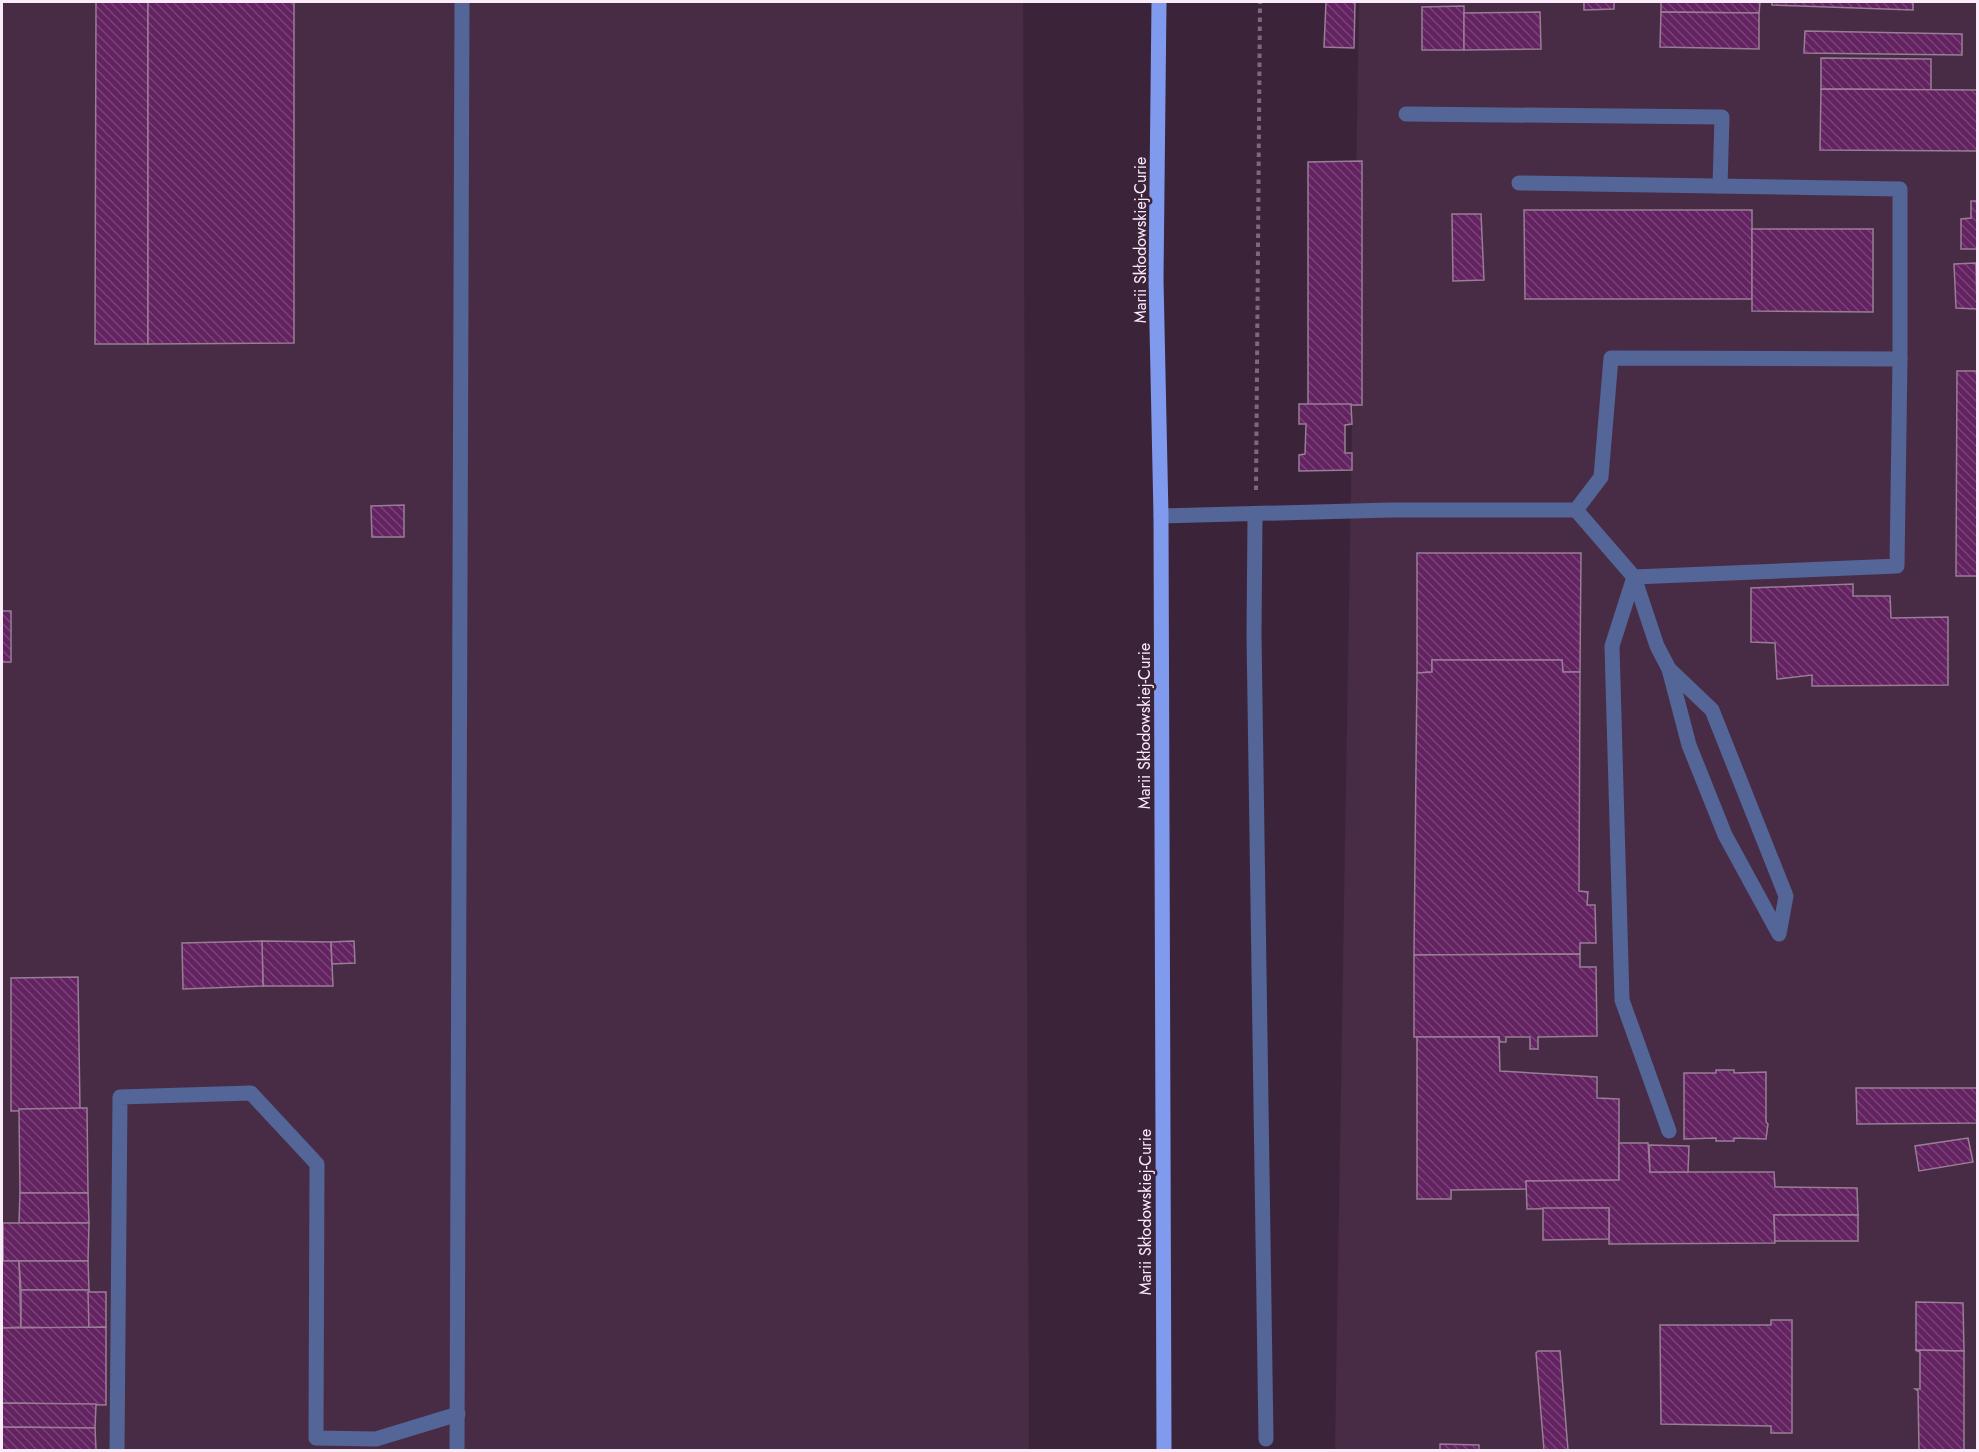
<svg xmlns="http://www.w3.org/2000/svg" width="1979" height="1452" viewBox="0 0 1979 1452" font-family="Jost,sans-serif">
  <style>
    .built { fill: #482c46 }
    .building { fill: url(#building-back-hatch); stroke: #987d95; stroke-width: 1.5 }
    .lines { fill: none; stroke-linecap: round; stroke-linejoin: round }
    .path { stroke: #7d697c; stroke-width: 4; stroke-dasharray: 4.5 4.5; stroke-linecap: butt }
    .lane { stroke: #546597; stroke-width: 15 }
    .primary { stroke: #809bee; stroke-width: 15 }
    .labels { text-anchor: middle; stroke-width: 5; stroke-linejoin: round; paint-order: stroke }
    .street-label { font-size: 16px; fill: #faebf9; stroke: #3b243a }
  </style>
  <defs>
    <pattern id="building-back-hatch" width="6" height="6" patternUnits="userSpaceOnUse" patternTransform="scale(1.5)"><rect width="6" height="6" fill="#632260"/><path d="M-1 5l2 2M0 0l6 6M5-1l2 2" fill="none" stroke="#7a4278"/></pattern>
  </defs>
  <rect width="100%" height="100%" fill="#3b243a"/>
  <g class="built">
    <polygon points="2,2 1023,2 1029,1450 2,1450"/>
    <polygon points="1359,2 1977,2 1977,1450 1335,1450"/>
  </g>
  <g class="building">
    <polygon points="96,2 148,2 148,344 95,344"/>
    <polygon points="148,2 294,2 294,343 148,344"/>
    <polygon points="1326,2 1355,2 1354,48 1324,47"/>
    <polygon points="1584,2 1614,2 1614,9 1584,10"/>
    <polygon points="1661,2 1760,2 1759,13 1661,12"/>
    <polygon points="1772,2 1913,2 1913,10 1772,5"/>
    <polygon points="1464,6 1464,50 1422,50 1422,7"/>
    <polygon points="1540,12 1541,49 1464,50 1464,13"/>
    <polygon points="1661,12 1759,13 1759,49 1660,47"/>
    <polygon points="1805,31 1962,34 1962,55 1804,53"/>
    <polygon points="1821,58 1931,59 1931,90 1821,89"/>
    <polygon points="1821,89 1978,90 1978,151 1820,150"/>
    <polygon points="1362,161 1362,405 1308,405 1308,162"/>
    <polygon points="1971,201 1978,201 1978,249 1961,249 1961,219 1971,218"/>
    <polygon points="1524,210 1752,210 1752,299 1525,299"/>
    <polygon points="1452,214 1481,214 1484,280 1453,281"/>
    <polygon points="1752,229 1873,229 1873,312 1752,311"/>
    <polygon points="1976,263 1977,309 1956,308 1954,264"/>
    <polygon points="1957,371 1978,371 1978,576 1956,576"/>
    <polygon points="1299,404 1351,404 1352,424 1345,425 1345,453 1352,453 1352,470 1299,471 1299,455 1305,454 1306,424 1299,424"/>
    <polygon points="404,505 404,537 372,537 371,506"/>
    <polygon points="1417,553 1581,553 1580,672 1563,672 1562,660 1432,660 1432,672 1417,673"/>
    <polygon points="1853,584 1853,596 1890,596 1891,618 1948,617 1948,685 1812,686 1812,675 1777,679 1775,643 1751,642 1751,588"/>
    <rect x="2" y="611" width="9" height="51"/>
    <polygon points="1432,660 1562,660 1563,672 1580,672 1579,891 1588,892 1587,905 1595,905 1596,943 1580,943 1580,954 1414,955 1417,673 1432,672"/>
    <polygon points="262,941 331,942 333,986 263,986"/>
    <polygon points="262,941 263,986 183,989 182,943"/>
    <polygon points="354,941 355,963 332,964 331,942"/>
    <polygon points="1580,954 1580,967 1596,967 1597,1036 1538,1037 1538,1049 1530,1049 1530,1037 1506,1037 1506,1042 1500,1042 1499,1037 1414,1037 1414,955"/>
    <polygon points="78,977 80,1110 11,1111 11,978"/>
    <polygon points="1417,1037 1499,1037 1500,1071 1597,1077 1597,1098 1619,1099 1619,1180 1526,1181 1527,1189 1451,1190 1451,1199 1417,1199"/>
    <polygon points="1716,1070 1734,1070 1734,1073 1766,1072 1766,1122 1768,1124 1766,1139 1734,1138 1734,1141 1716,1141 1716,1138 1684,1139 1684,1073 1716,1073"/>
    <polygon points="1856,1088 1978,1088 1978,1123 1857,1124"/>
    <polygon points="80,1108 87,1108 88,1193 20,1193 19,1109"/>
    <polygon points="1968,1138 1973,1162 1919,1171 1915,1146"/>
    <polygon points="1619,1143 1648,1143 1650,1172 1774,1172 1775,1187 1857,1188 1858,1215 1774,1215 1775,1243 1609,1244 1609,1208 1527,1209 1526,1181 1619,1180"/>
    <polygon points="1649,1145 1689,1146 1688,1172 1650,1172"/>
    <polygon points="20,1193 88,1193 89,1223 19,1223"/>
    <polygon points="1543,1208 1609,1208 1609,1239 1543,1240"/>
    <polygon points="1774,1215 1858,1215 1858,1241 1775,1241"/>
    <polygon points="3,1223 89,1223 88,1261 3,1261"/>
    <polygon points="2,1231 3,1261 19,1261 21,1327 2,1328"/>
    <polygon points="19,1261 88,1261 89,1290 21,1290"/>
    <polygon points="21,1290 89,1290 89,1329 21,1327"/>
    <polygon points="88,1292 106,1292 106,1327 89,1329"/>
    <polygon points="1916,1302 1963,1303 1964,1351 1916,1350"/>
    <polygon points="1771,1320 1792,1320 1792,1433 1771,1433 1771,1426 1661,1424 1660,1325 1771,1325"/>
    <polygon points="106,1327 106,1405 2,1403 2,1328"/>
    <polygon points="1915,1350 1964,1351 1964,1450 1919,1450 1918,1391 1915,1389 1920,1389 1920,1352"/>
    <polygon points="1538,1351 1560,1351 1568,1450 1544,1450 1536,1353"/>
    <polygon points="2,1403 96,1404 95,1428 2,1427"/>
    <polygon points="2,1427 95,1428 96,1450 2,1450"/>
    <polygon points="1440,1444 1479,1445 1479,1450 1440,1450"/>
  </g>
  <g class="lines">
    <polyline class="path" points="1256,490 1260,2"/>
    <g class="lane">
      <polyline points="1406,114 1722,117 1720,186"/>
      <polyline points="1576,510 1634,577 1657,646 1669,669 1712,710 1786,896 1779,934 1725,835 1689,745 1669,669"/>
      <polyline points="1255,514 1254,635 1266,1439"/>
      <polyline points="1161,516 1390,510 1576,510 1601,477 1611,358 1900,359 1900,189 1519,183"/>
      <polyline points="1669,1131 1622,1000 1612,646 1634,577 1897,566 1900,359"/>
      <polyline points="117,1450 120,1097 251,1093 317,1164 316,1438 376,1439 458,1414"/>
      <polyline points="457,1450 462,2"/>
    </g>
    <polyline class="primary" points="1159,2 1156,279 1161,516 1164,1450"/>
  </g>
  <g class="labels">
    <g class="street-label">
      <text transform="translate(1140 240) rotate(-90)" y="6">Marii Skłodowskiej-Curie</text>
      <text transform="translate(1144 726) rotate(-90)" y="6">Marii Skłodowskiej-Curie</text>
      <text transform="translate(1145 1212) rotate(-90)" y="6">Marii Skłodowskiej-Curie</text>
    </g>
  </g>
  <rect width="1979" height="1452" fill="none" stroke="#faebf9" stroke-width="6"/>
</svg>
